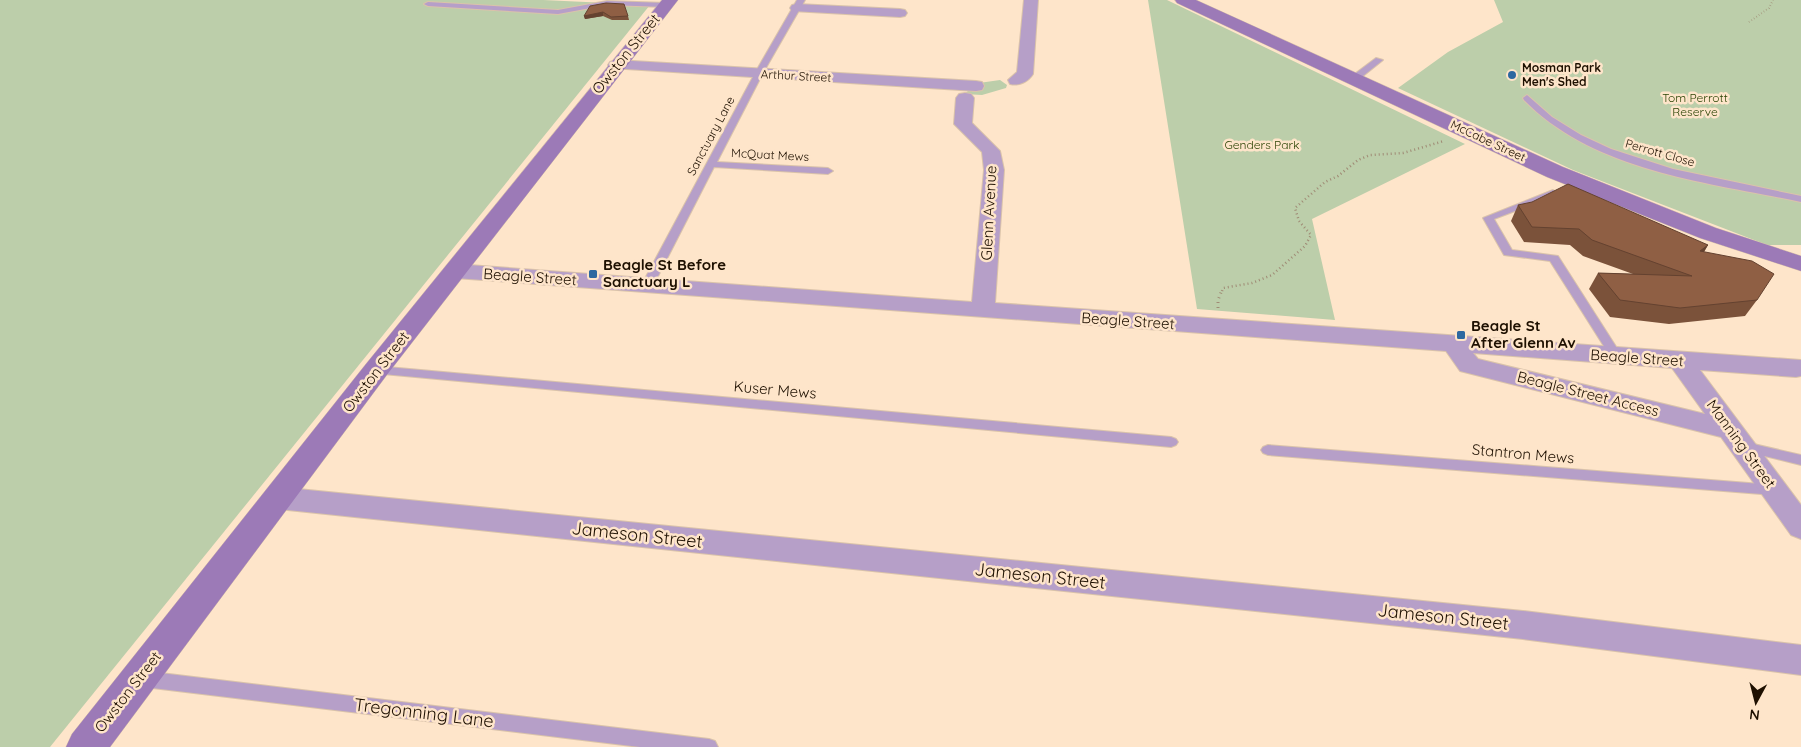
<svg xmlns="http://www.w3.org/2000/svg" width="1801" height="747" viewBox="0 0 1801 747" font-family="Quicksand,sans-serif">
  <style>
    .green { fill: #bcceaa }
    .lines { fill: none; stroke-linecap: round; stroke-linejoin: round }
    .lane-casing { stroke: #dac3aa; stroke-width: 2 }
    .street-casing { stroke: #dac3aa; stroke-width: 2 }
    .secondary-casing { stroke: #dac3aa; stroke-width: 1 }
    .path-far2 { stroke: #9f8b75; stroke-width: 2; stroke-dasharray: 0.5 2.5; stroke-linecap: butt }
    .path-far1 { stroke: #9f8b75; stroke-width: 2.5; stroke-dasharray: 1 3; stroke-linecap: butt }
    .path { stroke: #9f8b75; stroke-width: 3; stroke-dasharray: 1 4; stroke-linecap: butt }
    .lane { fill: #b69fc8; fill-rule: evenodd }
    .street { fill: #b69fc8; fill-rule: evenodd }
    .secondary { fill: #9c7ab7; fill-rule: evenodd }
    .wall { fill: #7b523a }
    .shaded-wall { fill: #644230 }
    .building { fill: #8f5f44; stroke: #644230 }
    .poi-dot { fill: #2d68a0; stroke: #fee5ca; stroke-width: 2 }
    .labels { text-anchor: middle; stroke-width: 5; stroke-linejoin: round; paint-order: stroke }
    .far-poi-label { font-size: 12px; font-weight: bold; fill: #1e1001; stroke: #fee5ca; text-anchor: start }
    .far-street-label { font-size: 12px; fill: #1e1001; stroke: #fee5ca }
    .far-park-label { font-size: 12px; fill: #2b4405; stroke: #fee5ca }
    .street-label { font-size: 15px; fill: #1e1001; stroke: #fee5ca }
    .poi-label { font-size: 15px; font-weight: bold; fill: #1e1001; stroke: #fee5ca; text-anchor: start }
    .near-street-label { font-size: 18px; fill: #1e1001; stroke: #fee5ca }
  </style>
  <rect width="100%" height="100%" fill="#fee5ca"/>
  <g class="green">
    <polygon points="0,0 543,0 650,5 50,747 0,747"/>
    <polygon points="1148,0 1167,0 1465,144 1312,219 1335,320 1197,309"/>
    <polygon points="1494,0 1801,0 1801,245 1767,245 1573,170 1398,88 1448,52 1503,22"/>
    <polygon points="1000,80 1007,85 1006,88 982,95 964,94 979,83"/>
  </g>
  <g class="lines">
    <defs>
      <g id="lane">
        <polygon points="797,0 805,0 763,73 717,162 828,168 833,171 828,174 714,167 653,286 647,289 643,288 641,286 755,73"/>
        <polygon points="607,1 666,3 670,5 666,7 607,5 558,14 428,6 424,4 428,2 558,10"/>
        <polygon points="1376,58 1383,60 1358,80 1352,80 1352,76"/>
        <path d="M1527 95 1552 117 1581 135 1611 149 1673 169 1801 196V202C1707 182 1595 172 1524 100L1523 98Z"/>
        <polygon points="1553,190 1558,193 1557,195 1494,219 1512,250 1558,256 1622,356 1620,359 1612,359 1550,261 1504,255 1483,218"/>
        <polygon points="376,366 1171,437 1176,439 1178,442 1176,445 1171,447 372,373 370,370"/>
        <polygon points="1745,442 1801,455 1801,465 1740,450 1738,447 1740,444"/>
        <polygon points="1268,445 1774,485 1779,486 1781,490 1779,494 1774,495 1268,455 1263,453 1261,450 1263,447"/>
        <polygon points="144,671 709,739 715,741 718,747 640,747 144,687 138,684 136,679 138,674"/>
      </g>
      <g id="street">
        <path d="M1024 0H1038L1033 74C1028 82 1019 86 1010 84L1008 80 1017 72Z"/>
        <polygon points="797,4 900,9 905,10 907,13 905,16 900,17 792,11 790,8 792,5"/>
        <polygon points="616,60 976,81 982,82 984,86 982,90 976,91 610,68 608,65 610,62"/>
        <path d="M965 93 971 94 974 98 972 123 1000 151 1004 170 995 303 1801 360V376L1796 377 1700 370 1801 505V539L1791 535 1721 437 1460 371 1446 351 455 278 447 276 444 271 447 266 455 264 972 302 984 170 982 152 954 124 956 98 959 94ZM1473 353 1672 368 1705 414 1478 359Z"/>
        <polygon points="278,487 1523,611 1801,645 1801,675 1523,639 278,509 268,506 264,498 268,490"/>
      </g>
      <g id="secondary">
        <polygon points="662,0 678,0 386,376 110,747 66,747 72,734 366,364"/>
        <polygon points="1175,0 1196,0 1563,167 1716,228 1801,256 1801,271 1700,238 1547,177 1177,3"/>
      </g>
    </defs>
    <use href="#lane" class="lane-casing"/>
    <use href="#street" class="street-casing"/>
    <use href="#secondary" class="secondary-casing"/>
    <polyline class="path-far2" points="1749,22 1769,8 1773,0"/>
    <polyline class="path-far1" points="1222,291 1223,288 1252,283 1272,275 1305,246 1311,235 1299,221 1295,208 1325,182 1338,176 1358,160 1370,155 1403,153 1444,141"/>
    <polyline class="path" points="1218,308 1218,300 1222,290"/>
    <use href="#lane" class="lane"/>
    <use href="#street" class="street"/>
    <use href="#secondary" class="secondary"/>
  </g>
  <g class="wall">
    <polygon points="606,3 628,16 629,20 612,20 603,16 585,19 584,16"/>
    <polygon points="1518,205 1708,245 1704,252 1757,300 1745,316 1669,324 1610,317 1589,289 1598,273 1633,274 1583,256 1570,245 1524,242 1511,221"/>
  </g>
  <g class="shaded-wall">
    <polygon points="603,12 603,16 585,19 584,16"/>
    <polygon points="1708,245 1698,261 1700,251"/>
  </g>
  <g class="building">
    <polygon points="606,3 624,4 628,16 611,17 603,12 584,16 590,6"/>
    <polygon points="1568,184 1708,245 1700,251 1752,261 1774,274 1757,300 1680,308 1620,300 1598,273 1692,276 1592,240 1579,229 1532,227 1518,205 1532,202"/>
  </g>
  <g class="poi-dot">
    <circle cx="1512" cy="75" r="5"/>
    <rect x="588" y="269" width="10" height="10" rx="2.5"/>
    <rect x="1456" y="330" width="10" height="10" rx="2.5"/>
  </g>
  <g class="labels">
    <g class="far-poi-label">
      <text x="1522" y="72">Mosman Park<tspan x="1522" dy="14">Men's Shed</tspan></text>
    </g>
    <g class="far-street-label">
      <text transform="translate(796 76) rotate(3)" y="4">Arthur Street</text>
      <text transform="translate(711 136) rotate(-62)" y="4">Sanctuary Lane</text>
      <text transform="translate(1488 141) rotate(25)" y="4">McCabe Street</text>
      <text transform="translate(1660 153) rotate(16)" y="4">Perrott Close</text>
      <text transform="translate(770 155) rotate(3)" y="4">McQuat Mews</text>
    </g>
    <g class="far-park-label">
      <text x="1695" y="102">Tom Perrott<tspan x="1695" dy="14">Reserve</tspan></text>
      <text x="1262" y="149">Genders Park</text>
    </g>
    <g class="street-label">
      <text transform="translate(626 54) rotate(-51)" y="5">Owston Street</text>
      <text transform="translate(989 213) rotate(-87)" y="5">Glenn Avenue</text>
      <text transform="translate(530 277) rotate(4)" y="5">Beagle Street</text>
      <text transform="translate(1128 321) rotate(4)" y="5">Beagle Street</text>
      <text transform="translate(1637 358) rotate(4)" y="5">Beagle Street</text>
      <text transform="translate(376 372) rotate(-52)" y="5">Owston Street</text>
      <text transform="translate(775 390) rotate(5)" y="5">Kuser Mews</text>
      <text transform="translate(1588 394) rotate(14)" y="5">Beagle Street Access</text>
      <text transform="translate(1741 444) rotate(54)" y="5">Manning Street</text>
      <text transform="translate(1523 454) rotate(5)" y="5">Stantron Mews</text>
      <text transform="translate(128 692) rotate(-52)" y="5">Owston Street</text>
    </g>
    <g class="poi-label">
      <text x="603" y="270">Beagle St Before<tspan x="603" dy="17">Sanctuary L</tspan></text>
      <text x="1471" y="331">Beagle St<tspan x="1471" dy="17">After Glenn Av</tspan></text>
    </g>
    <g class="near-street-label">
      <text transform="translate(637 535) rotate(6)" y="6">Jameson Street</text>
      <text transform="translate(1040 576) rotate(6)" y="6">Jameson Street</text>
      <text transform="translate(1443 617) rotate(6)" y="6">Jameson Street</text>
      <text transform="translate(424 713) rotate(7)" y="6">Tregonning Lane</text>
    </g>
  </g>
  <g transform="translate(1756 702) rotate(187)" stroke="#fee5ca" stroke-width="4" paint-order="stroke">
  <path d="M0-4L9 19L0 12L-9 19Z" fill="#1e1001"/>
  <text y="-8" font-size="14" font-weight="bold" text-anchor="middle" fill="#1e1001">N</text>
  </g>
</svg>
